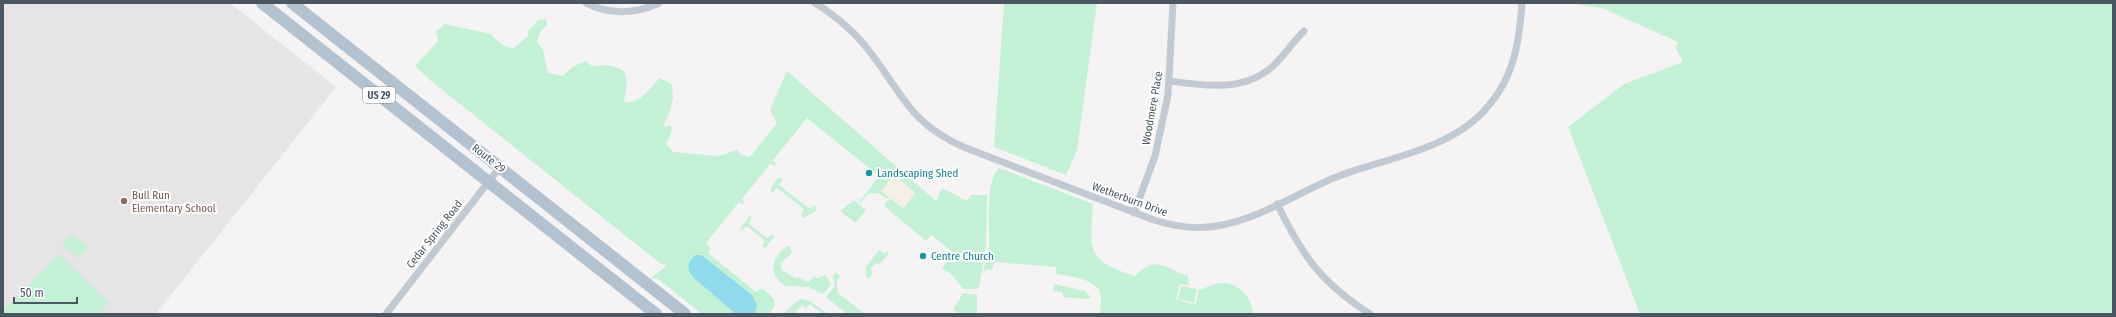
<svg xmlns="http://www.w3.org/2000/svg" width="2116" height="317" viewBox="0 0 2116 317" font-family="'Fira Sans Condensed',sans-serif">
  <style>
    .education { fill: #e6e4e5 }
    .green { fill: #c3f1d5 }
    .sand { fill: #f5f0e5 }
    .water { fill: #90daee }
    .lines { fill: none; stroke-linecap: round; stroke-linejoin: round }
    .minor { stroke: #c1cad2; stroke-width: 7 }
    .primary { stroke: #b3c2d1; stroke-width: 12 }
    .culture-dot { fill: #0f9aa8; stroke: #fff; stroke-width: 1.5 }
    .education-dot { fill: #8d6e63; stroke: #fff; stroke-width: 1.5 }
    .labels { text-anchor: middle; stroke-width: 4; stroke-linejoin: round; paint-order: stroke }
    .shield { fill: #fff; stroke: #808990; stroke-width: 1 }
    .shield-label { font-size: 10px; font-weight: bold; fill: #4a5661 }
    .street-label { font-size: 11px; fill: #4a5661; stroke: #fff }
    .culture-label { font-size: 11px; fill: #0d838f; stroke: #fff; text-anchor: start }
    .education-label { font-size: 11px; fill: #785e54; stroke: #fff; text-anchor: start }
  </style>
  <rect width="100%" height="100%" fill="#f5f3f3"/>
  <polygon class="education" points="3,3 230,3 336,87 156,314 3,314"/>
  <g class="green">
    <polygon points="1004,3 1097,3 1077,150 1066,175 994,147"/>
    <polygon points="1569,3 2113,3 2113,314 1640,314 1568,127 1624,84 1683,62 1676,48 1678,42 1602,8"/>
    <path d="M546 19 547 25 540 32 537 41 543 50 548 73 563 76 572 67 586 61C595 71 596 64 605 65 633 69 627 78 624 102 641 105 650 87 660 78L672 84 673 97 670 112 663 127 669 125 672 127 671 134 666 144 673 152 719 156 737 150 741 155 750 157 777 123 770 110 787 71 936 201 942 188 967 201 971 195H987L986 246 979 287 976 289H963L952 275 942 268 954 253 931 235 926 241 884 206 890 198 904 208 915 193 881 163 894 175 882 191 889 197 887 199 878 193 868 194 861 202 856 197 861 200 879 176 807 118 773 160 777 166 770 164 742 199 745 205 739 202 706 243 711 249 708 253 756 292 762 288 774 299 775 305 769 314H702L657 278 650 279 667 265 661 264 431 81 415 66 438 41 436 31 445 24 491 34C498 42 503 47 514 48L528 36V30L534 26 538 20Z"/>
    <path d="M999 168 1093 204C1090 252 1086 260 1135 276 1156 254 1164 268 1188 276L1189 285 1180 284 1176 299 1195 305 1199 290C1206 288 1214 283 1220 283 1237 281 1253 298 1253 314H1100C1100 307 1102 298 1100 292 1095 279 1069 276 1057 274L1056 267 994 262 992 269 985 270 982 275C985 265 988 255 989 245 990 225 985 181 999 168Z"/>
    <polygon points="778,178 783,179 779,185 810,209 815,205 817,210 804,218 801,214 804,209 777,188 773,192 771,191 770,189"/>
    <polygon points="854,200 866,210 855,223 840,211"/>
    <polygon points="750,216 752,218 749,224 767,238 773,234 775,236 765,248 762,246 765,241 747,226 743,230 740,229"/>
    <polygon points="70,234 88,246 80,258 62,246"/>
    <path d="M790 245 792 253 781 263 782 270 797 279 798 277 808 282 815 276 817 278 826 275 831 285 823 294 808 287 786 286C766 276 772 253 790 245Z"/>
    <polygon points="879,250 885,254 888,251 889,253 881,263 875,264 871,268 872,275 869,279 866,277 866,267"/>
    <polygon points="59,254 109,303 98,314 3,314 3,311"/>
    <polygon points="835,272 840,276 837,281 838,293 865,314 847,314 827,298 827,295 835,286 833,277"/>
    <polygon points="1054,284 1085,291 1091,297 1087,299 1063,297 1062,292 1053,291"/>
    <polygon points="1181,286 1197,289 1194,303 1178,299"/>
    <polygon points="963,293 977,295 977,314 959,313 953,310"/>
    <polygon points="802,299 810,301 828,314 823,314 810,304 806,308 802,305 794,314 784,314 794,303"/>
  </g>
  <polygon class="sand" points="894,175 915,193 903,208 881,191"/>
  <path class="water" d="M696 255H701L752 295 757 305 755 313 736 314 693 277C686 269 687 261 696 255Z"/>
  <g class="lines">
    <g class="minor">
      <path d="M586 3C610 15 636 14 659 3"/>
      <path d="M815 3C836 16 855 32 870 52 904 96 910 124 966 148L1154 220C1176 227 1200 230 1222 225 1264 217 1300 191 1339 176 1384 159 1444 150 1479 116 1513 83 1519 47 1522 3"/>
      <path d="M1170 81C1206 86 1244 92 1273 66 1284 56 1293 42 1304 31"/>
      <path d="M1277 204C1303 256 1320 282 1370 314"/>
      <polyline points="1134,213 1155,156 1168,95 1173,3"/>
      <polyline points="386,314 500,167"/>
    </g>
    <g class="primary">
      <polyline points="262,3 656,314"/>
      <polyline points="292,3 685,314"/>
    </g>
  </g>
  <g class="culture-dot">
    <circle cx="869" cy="173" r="4"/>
    <circle cx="923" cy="256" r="4"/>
  </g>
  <circle class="education-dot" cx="124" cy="201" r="4"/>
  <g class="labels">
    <rect class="shield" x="363" y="87" width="32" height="16" rx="3"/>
    <g class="shield-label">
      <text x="379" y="99">US 29</text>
    </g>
    <g class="street-label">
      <text transform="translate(1152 108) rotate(-80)" y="4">Woodmere Place</text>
      <text transform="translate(489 158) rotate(38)" y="4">Route 29</text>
      <text transform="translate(1130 199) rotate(20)" y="4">Wetherburn Drive</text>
      <text transform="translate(434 234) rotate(-52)" y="4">Cedar Spring Road</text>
    </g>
    <g class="culture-label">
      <text x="877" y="177">Landscaping Shed</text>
      <text x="931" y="260">Centre Church</text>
    </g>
    <g class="education-label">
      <text x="132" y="199">Bull Run<tspan x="132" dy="13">Elementary School</tspan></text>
    </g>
  </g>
  <rect width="2116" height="317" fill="none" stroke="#4a5661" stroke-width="8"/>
  <path d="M14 297v6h63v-6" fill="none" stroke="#4a5661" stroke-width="2"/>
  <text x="20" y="297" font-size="12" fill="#4a5661" stroke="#ffffff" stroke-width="3" paint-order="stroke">50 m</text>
</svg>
